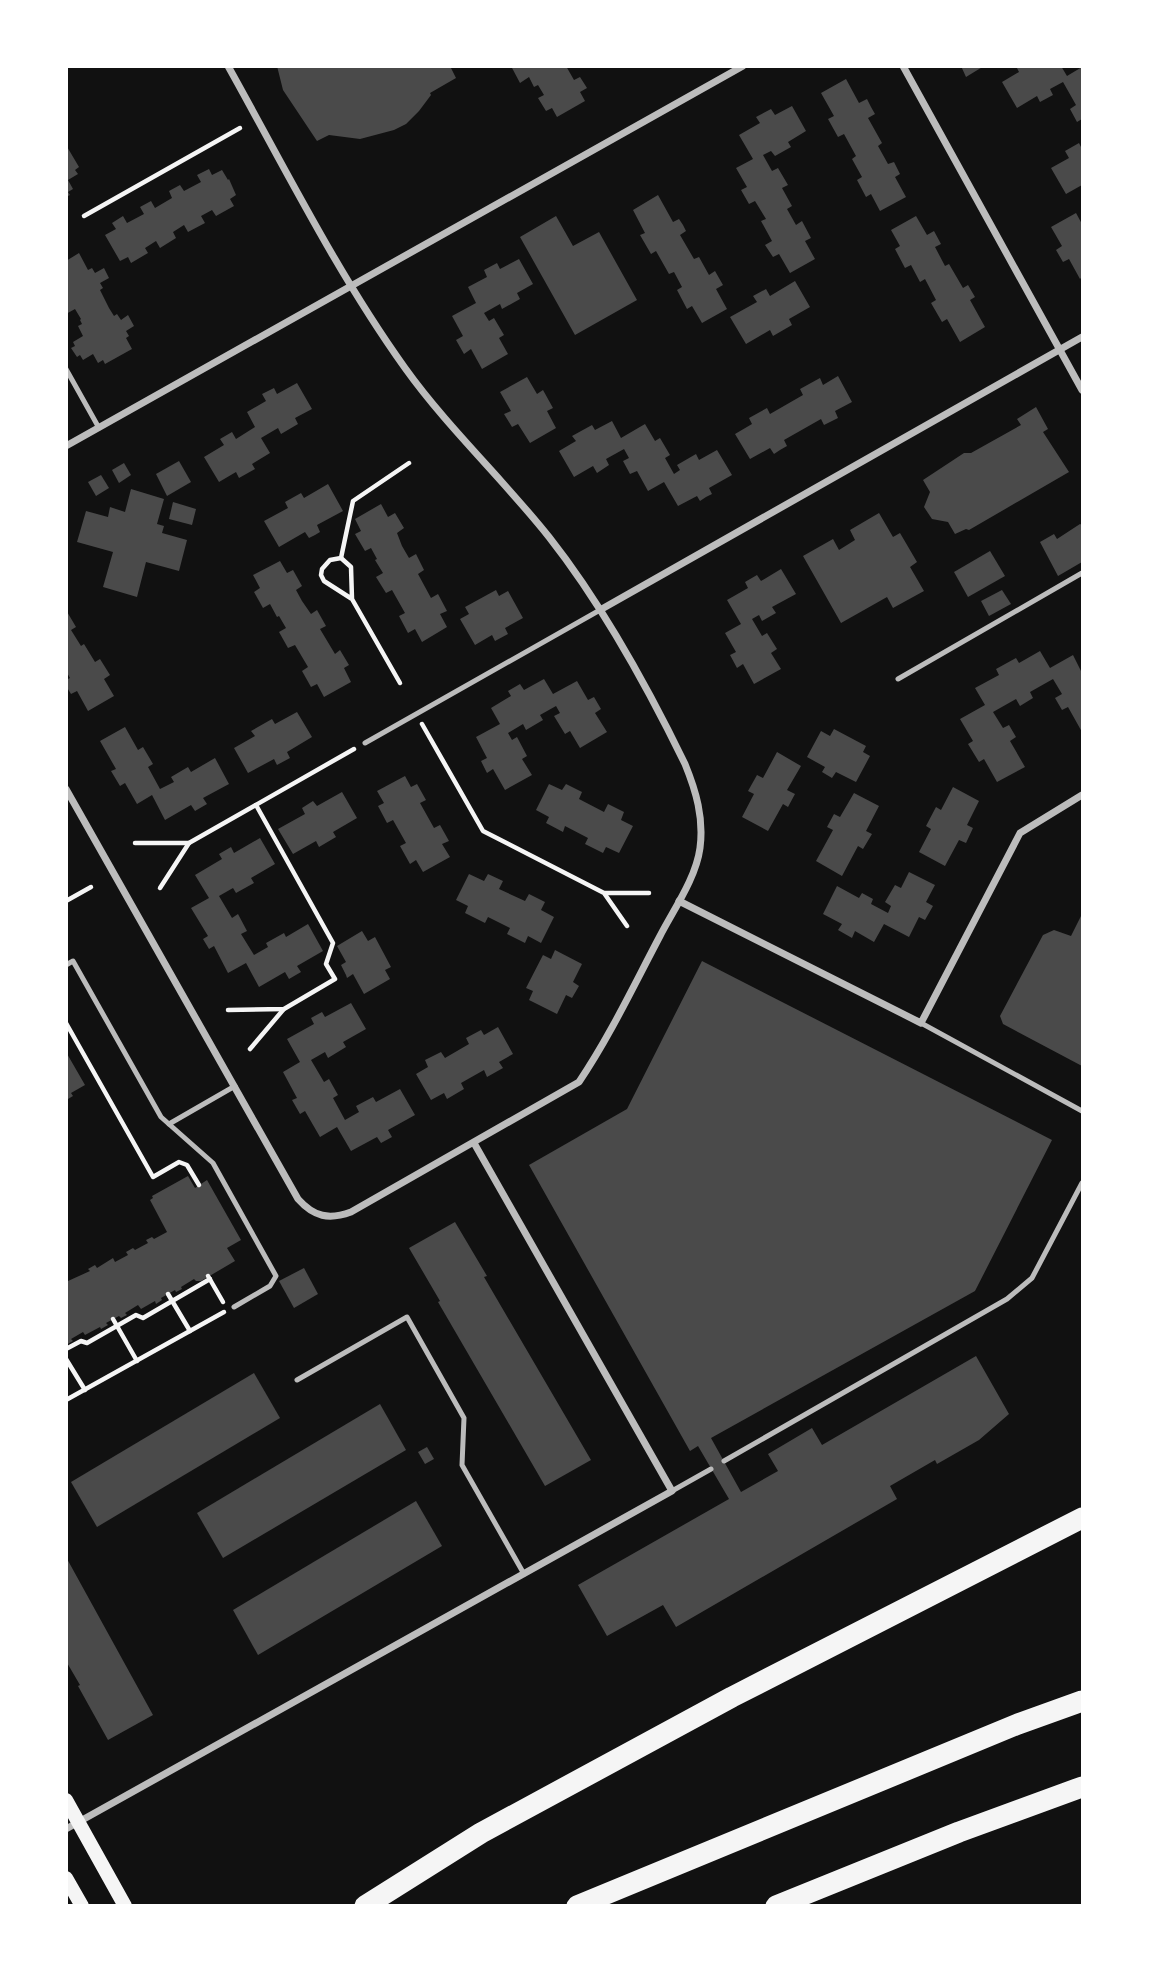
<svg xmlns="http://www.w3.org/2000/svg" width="1149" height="1972" viewBox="0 0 1149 1972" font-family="'Archivo Narrow',sans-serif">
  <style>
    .building { fill: #4a4a4a }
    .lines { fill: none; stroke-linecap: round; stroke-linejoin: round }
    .path { stroke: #f5f5f5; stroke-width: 4.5 }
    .service { stroke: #bcbcbc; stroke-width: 5 }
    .minor { stroke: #bcbcbc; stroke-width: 7 }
    .secondary { stroke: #f5f5f5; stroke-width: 14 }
    .motorway { stroke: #f5f5f5; stroke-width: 21 }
  </style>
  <rect width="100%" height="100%" fill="#111"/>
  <g class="building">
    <polygon points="277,66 450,66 456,78 430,93 431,95 419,111 406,124 394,130 360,139 329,135 317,141 283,90"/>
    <polygon points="511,66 566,66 574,80 580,77 587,88 580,92 585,101 557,117 552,108 546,111 538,98 544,95 538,85 534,87 529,77 520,83"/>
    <polygon points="961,66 984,66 966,77"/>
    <polygon points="1016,66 1061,66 1067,76 1082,67 1082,119 1077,122 1070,109 1076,105 1063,82 1050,89 1053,95 1040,102 1037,96 1017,108 1002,82 1019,72"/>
    <polygon points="846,79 859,103 867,99 871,107 875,114 868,118 882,143 878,146 888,164 894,162 900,174 895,177 906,197 880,211 871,194 866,197 857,180 862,177 852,159 856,156 844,134 838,137 828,119 834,116 821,93"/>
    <polygon points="792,106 806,131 788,142 791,147 775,156 771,151 763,155 772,171 778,168 788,185 782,188 792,206 787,209 796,225 802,221 811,238 805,241 815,259 790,273 779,254 773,257 765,245 772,241 761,221 766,219 755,201 749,204 741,190 747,187 736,168 753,159 739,135 760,123 756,117 771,109 775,115"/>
    <polygon points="1079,143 1082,149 1082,185 1066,194 1051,168 1069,158 1065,151"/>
    <polygon points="66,145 79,167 75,170 78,174 68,180 73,189 68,192 70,195 66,197"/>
    <polygon points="209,169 212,175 222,170 228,180 229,179 236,195 230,199 234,206 216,216 212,210 201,216 205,223 188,232 184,225 173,232 176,238 160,248 156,241 145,248 148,253 131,263 128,257 120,261 105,235 116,229 112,223 123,216 127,223 144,214 140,207 151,201 155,208 172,198 169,191 180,185 184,191 201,182 197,175"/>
    <polygon points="658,195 673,222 679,219 683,225 686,231 680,235 694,259 699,257 709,275 715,271 723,285 716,289 727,309 702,323 692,306 687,309 677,290 682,287 674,272 669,274 656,251 651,254 640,235 645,233 633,210"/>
    <polygon points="1076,213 1082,224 1082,277 1080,279 1069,259 1063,262 1056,250 1062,246 1051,227"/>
    <polygon points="556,216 573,246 599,232 637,300 575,335 520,237"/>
    <polygon points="916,216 927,235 934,231 941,244 935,247 945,266 949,264 963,288 968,285 975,297 970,300 985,327 960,342 947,319 942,322 931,303 936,300 925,279 920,282 911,265 905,268 895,249 900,246 891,230"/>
    <polygon points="79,253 88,270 92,268 95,273 104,268 109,278 100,283 103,288 100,290 109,308 114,316 117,314 121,320 128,315 134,326 126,331 129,336 126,338 132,349 105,364 103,360 98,363 93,354 83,360 80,355 77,357 71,348 75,346 73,342 83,336 78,326 82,324 80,320 81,319 75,309 66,314 66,261"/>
    <polygon points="519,259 533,284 517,293 520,299 502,309 500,304 484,313 489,321 494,318 504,335 499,338 508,354 482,369 471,349 464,354 456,340 463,336 452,316 476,303 468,287 487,277 484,270 497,263 500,269"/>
    <polygon points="795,281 810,307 789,319 792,325 773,336 770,330 746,344 730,317 757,302 753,296 766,289 770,296"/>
    <polygon points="838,376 852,402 835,411 838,418 824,425 821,419 784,440 787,446 780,450 774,454 770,448 750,459 735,434 752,424 749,418 767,408 770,414 803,395 800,389 820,378 823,385"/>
    <polygon points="527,377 537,394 543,390 553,408 547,411 556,428 530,443 518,424 512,427 504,414 511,411 500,392"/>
    <polygon points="297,383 312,409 295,418 298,424 281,434 278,428 261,438 270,453 252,464 255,469 239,478 236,472 219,482 204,457 224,445 220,439 232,432 236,439 255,427 247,412 266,401 262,394 274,388 277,394"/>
    <polygon points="1036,407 1048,429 1043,432 1069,472 969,530 966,529 955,534 948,522 932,519 924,507 930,492 923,480 964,453 971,453 1021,425 1017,419"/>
    <polygon points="612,421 621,438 645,424 655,441 660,438 670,455 665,458 674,474 680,470 677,465 696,454 699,460 717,450 732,475 709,488 712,494 706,497 700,501 697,496 678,506 664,482 648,491 637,471 630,474 623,461 629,458 624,449 606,459 609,465 597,473 593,466 574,477 559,451 576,441 572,436 592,425 595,430"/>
    <polygon points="179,461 191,482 167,496 156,474"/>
    <polygon points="124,463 131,475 119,483 112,470"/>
    <polygon points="101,475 109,488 96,496 88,482"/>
    <polygon points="328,484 343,511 317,525 320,532 315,535 309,538 305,532 279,547 264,521 288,508 285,502 301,493 304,498"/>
    <polygon points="131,489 164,499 157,524 164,526 162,533 187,540 179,571 146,562 137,597 103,587 113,552 77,542 86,511 108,517 110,507 125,512"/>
    <polygon points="173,502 196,509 192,525 169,519"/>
    <polygon points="381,504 388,517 395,513 404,528 397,533 402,546 409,558 416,554 424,570 418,574 431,598 438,594 447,611 440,614 447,627 422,642 415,629 408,633 399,616 405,613 392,590 386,593 376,577 383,573 375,560 377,559 371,548 365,551 355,534 361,531 355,519"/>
    <polygon points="879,513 893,537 900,533 917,562 910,567 924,591 893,608 887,597 841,623 803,556 833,539 839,550 855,540 850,530"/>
    <polygon points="1080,524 1082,525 1082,562 1058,576 1040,542 1054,534 1057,539"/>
    <polygon points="990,551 1005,576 968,597 954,572"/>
    <polygon points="280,561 287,573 293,570 302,586 296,590 302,601 311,614 317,610 326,626 320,629 335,654 340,650 349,665 344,668 351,682 324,697 317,684 311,687 302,671 308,667 295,645 288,648 279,632 286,628 279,616 277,617 270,604 263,608 254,592 260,588 253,575"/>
    <polygon points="781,569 796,594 772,607 776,613 762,621 759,615 752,619 762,636 767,633 777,649 771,653 781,669 754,684 743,664 737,668 730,655 736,652 725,633 741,624 727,600 748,588 745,582 757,575 761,581"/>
    <polygon points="496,590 499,596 508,591 523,618 505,628 508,634 495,641 492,635 475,645 460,619 469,614 465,607"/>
    <polygon points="1002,590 1011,604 989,616 981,601"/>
    <polygon points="66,610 76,627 71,630 81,646 84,644 95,662 100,659 110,675 104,679 114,696 88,711 77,691 71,694 66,686 66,680 70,678 66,671"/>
    <polygon points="1040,651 1050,668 1073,655 1082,673 1082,732 1068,707 1062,710 1055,698 1062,694 1053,679 1030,692 1033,698 1020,706 1016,699 993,712 1003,728 1009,725 1016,737 1010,741 1025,767 997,782 984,759 979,762 968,744 973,741 960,719 985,705 975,688 999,675 996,669 1016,658 1019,663"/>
    <polygon points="544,679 553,694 577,681 588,700 594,697 601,709 595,713 607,732 580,748 570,731 565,734 554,716 560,713 556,706 540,715 543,720 526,730 523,724 508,733 512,740 517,737 527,756 522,759 532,775 505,790 493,769 487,773 481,761 487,758 476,737 500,724 491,708 511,696 508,691 520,684 524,690"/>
    <polygon points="297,712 312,737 287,752 290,758 277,765 274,759 248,773 234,748 255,736 251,731 272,719 275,724"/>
    <polygon points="125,727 138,750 143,747 153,764 148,767 160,789 174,782 171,777 188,767 191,772 215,758 229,784 203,798 207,804 195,811 191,805 165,820 152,795 137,804 125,783 120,786 111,771 116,769 100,741"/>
    <polygon points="834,729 866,746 863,752 870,756 856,782 836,772 832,778 822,772 825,767 807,757 821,731 830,736"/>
    <polygon points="777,752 801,766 787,790 795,794 788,807 783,804 768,831 742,817 754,794 748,791 757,775 763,778"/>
    <polygon points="405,776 411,787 417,784 426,800 420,803 434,828 440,825 449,841 442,844 450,857 423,872 416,860 410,864 400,846 406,843 393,820 387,823 378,806 384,803 377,791"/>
    <polygon points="549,784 562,790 566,784 582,792 579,799 604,812 608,804 624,812 621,820 633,826 619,853 606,847 603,853 585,844 588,838 565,826 563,832 546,823 549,817 536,810"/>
    <polygon points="953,787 979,801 967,825 973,828 966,843 959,840 945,866 919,852 931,829 926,826 936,807 941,810"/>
    <polygon points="342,792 357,818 333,832 336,837 319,847 316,841 293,854 278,829 305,814 302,808 313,801 317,806"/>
    <polygon points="854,793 879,806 866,831 872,834 863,849 858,846 842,876 816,861 833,830 827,827 834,814 840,817"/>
    <polygon points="260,838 275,864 251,878 254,883 236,893 233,888 219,896 232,918 238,914 247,931 241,934 254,955 268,947 266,943 284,933 286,937 308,924 323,951 297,966 301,972 289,979 285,972 259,987 246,963 228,973 214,946 209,949 203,939 208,936 191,908 209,898 195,875 222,859 219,854 231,847 234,853"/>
    <polygon points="909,872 935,885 926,902 933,906 925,920 919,917 909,937 884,924 874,942 855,931 852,938 838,930 842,924 823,914 837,886 859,898 862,893 873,899 871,904 888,913 891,906 885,902 895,885 901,888"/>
    <polygon points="469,874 484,881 488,874 503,881 499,889 525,901 529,894 545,902 541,910 554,917 541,943 528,936 525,943 507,934 510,928 488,917 485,923 465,913 468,906 456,900"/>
    <polygon points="1082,914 1082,1066 1003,1024 1000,1016 1043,935 1054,930 1071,936"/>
    <polygon points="362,931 368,941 375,937 391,967 385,970 390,979 364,994 353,974 347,978 346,975 341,965 346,962 337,946"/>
    <polygon points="555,950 582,964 573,982 579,986 572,998 566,995 557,1014 529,1000 533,991 526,988 543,955 551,959"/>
    <polygon points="702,961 1052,1140 975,1291 711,1438 741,1492 778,1471 768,1454 812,1428 822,1445 976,1356 1009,1414 979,1440 937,1464 935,1460 890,1486 897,1499 676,1627 663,1605 607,1636 578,1585 729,1499 698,1446 690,1451 529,1165 627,1109"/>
    <polygon points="351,1003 366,1029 343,1042 346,1047 328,1058 325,1052 311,1060 324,1082 329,1079 338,1095 333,1098 345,1120 359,1112 356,1106 373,1097 376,1102 400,1089 415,1115 388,1130 392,1137 381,1143 377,1137 351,1151 337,1127 320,1137 305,1111 300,1114 292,1100 297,1098 283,1072 300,1062 287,1039 314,1024 311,1018 322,1012 325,1017"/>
    <polygon points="498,1027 513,1054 499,1062 503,1068 487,1077 484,1070 461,1083 464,1089 447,1099 444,1093 431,1100 416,1074 428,1067 425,1060 441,1052 445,1058 469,1044 466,1038 481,1030 484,1035"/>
    <polygon points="66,1052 85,1085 71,1093 73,1096 68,1099"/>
    <polygon points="188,1176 195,1188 207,1180 241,1240 227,1248 235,1261 201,1281 196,1281 194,1279 181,1287 182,1289 176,1292 175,1290 161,1298 162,1300 156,1304 155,1301 141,1309 138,1305 125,1313 127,1315 121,1318 119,1316 106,1323 108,1325 101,1329 100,1327 85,1335 83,1332 71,1339 73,1341 66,1345 68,1281 90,1271 88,1269 95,1265 97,1268 113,1258 115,1262 128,1255 126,1252 133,1248 135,1250 148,1243 146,1240 152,1237 154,1239 167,1232 150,1200 153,1198 152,1196"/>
    <polygon points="455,1222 487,1276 484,1277 591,1460 545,1486 438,1302 440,1301 409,1248"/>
    <polygon points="304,1268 318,1294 294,1308 279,1281"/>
    <polygon points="254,1373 280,1418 97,1527 71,1482"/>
    <polygon points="380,1404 406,1450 223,1558 197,1513"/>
    <polygon points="427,1447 434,1459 425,1464 418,1452"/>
    <polygon points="416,1501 442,1546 258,1655 233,1610"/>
    <polygon points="66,1557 153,1715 108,1740 78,1686 80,1685 66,1661"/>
  </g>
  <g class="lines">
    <g class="path">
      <polyline points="84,216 240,128"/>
      <polyline points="341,558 353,501 409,463"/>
      <polyline points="352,599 351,567 341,558 330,560 322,569 321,575 324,581 352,599 400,683"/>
      <polyline points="422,724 483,831 604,893 627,926"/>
      <polyline points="135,843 189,843 354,749"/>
      <polyline points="160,888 189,843"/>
      <polyline points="605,893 649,893"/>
      <polyline points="66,901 91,887"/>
      <polyline points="228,1010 284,1009 335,979 326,964 333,943 256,805"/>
      <polyline points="66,1023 153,1177 179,1162 187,1165 199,1185"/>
      <polyline points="250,1049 283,1010"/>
      <polyline points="208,1276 223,1302"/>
      <polyline points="168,1294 190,1331"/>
      <polyline points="113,1319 137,1361"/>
      <polyline points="66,1349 81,1341 87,1343 136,1315 143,1318 210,1279"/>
      <polyline points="66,1359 85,1390"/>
      <polyline points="66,1400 224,1312"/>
    </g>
    <g class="service">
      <polyline points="66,369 99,428"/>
      <polyline points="898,679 1082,573"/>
      <polyline points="365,743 600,610"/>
      <polyline points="66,965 73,961 161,1117 213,1163 276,1276 270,1286 234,1307"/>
      <polyline points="921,1023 1082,1111"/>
      <polyline points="169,1124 235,1086"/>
      <polyline points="297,1380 407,1317 464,1418 462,1465 524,1574"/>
      <polyline points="724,1461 1007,1299 1032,1278 1082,1183"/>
      <polyline points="672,1491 711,1469"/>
    </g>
    <g class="minor">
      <polyline points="903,66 1082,390"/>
      <polyline points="66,446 743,66"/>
      <polyline points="600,610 1082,337"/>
      <path d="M66 789 298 1199C314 1217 329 1220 351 1212L579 1082C610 1036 634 985 660 936 674 909 696 878 700 848 704 818 696 791 685 764 648 688 601 603 549 537 503 479 448 428 405 368 337 273 285 168 228 66"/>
      <polyline points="679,901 921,1023 1020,833 1082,795"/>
      <polyline points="66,1829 672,1491 474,1143"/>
    </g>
    <g class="secondary">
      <polyline points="66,1800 125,1906"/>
      <polyline points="66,1878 82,1906"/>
    </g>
    <g class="motorway">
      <polyline points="365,1906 481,1833 732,1697 1082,1518"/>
      <polyline points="577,1906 1018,1724 1082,1701"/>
      <polyline points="776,1906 959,1832 1082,1787"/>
    </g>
  </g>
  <rect width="1149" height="1972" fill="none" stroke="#ffffff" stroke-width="136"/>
</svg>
